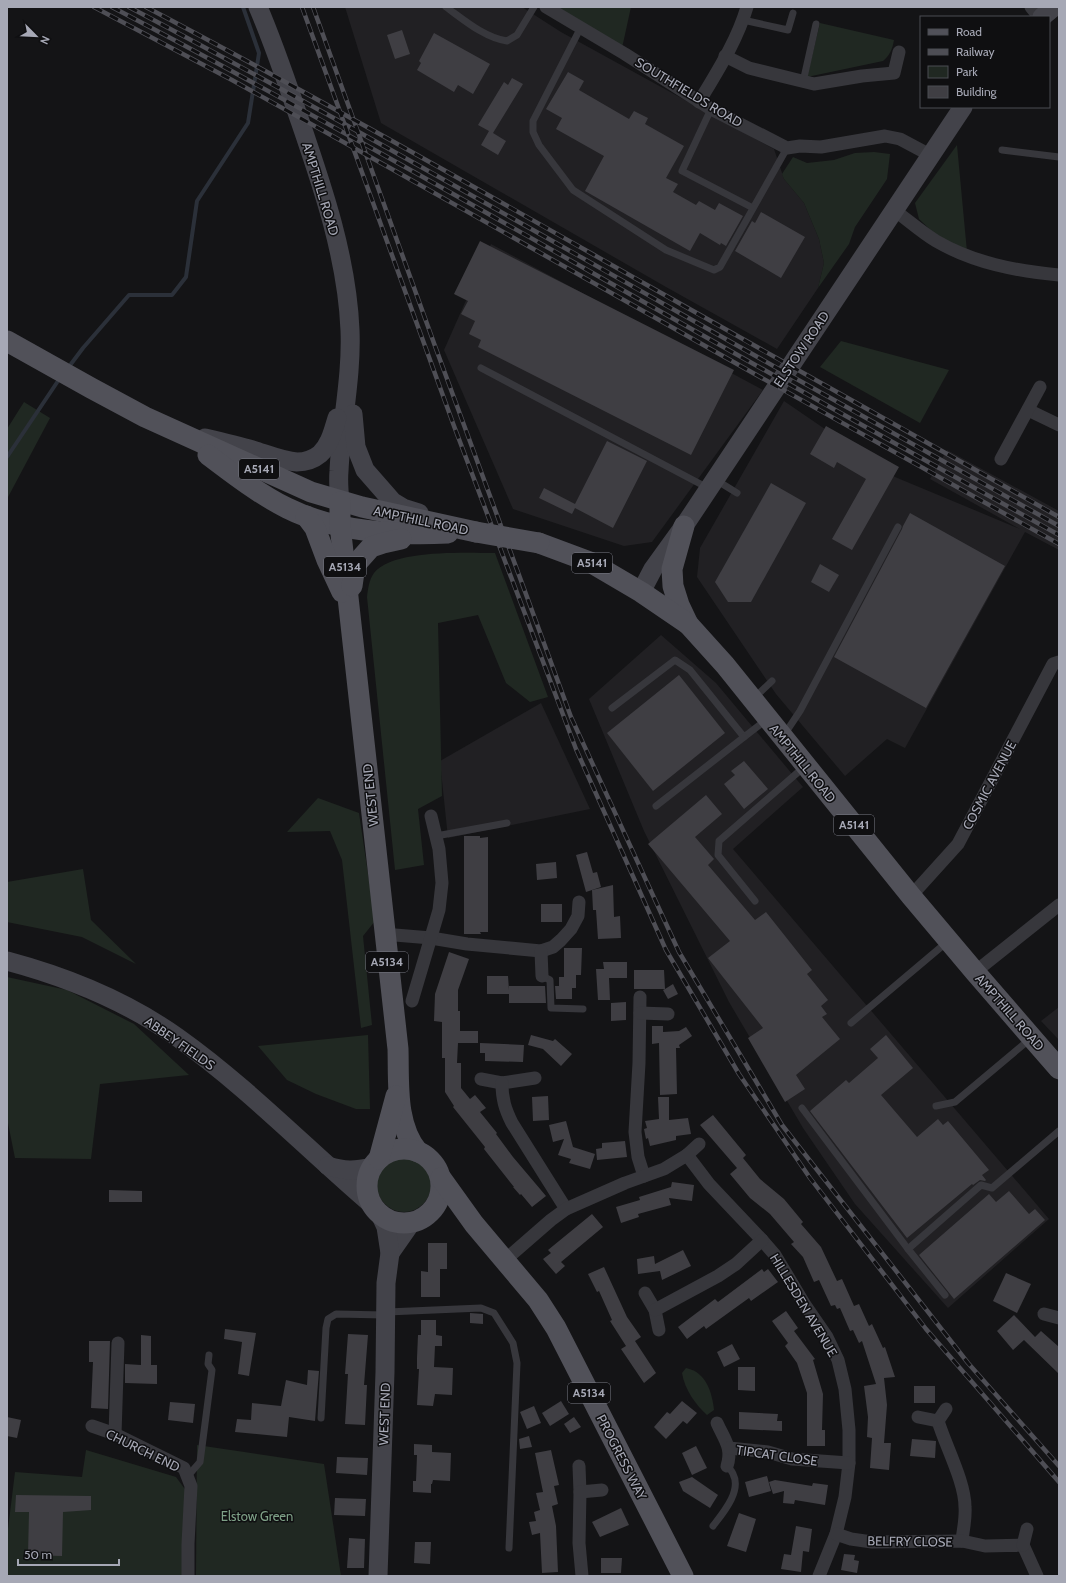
<svg xmlns="http://www.w3.org/2000/svg" width="1066" height="1583" viewBox="0 0 1066 1583" font-family="Cabin,sans-serif">
  <style>
    .built { fill: #212023 }
    .green { fill: #202822 }
    .lines { fill: none; stroke-linecap: round; stroke-linejoin: round }
    .stream { stroke: #2b3039; stroke-width: 4 }
    .building { fill: #3f3e43 }
    .lane { stroke: #37373c; stroke-width: 7 }
    .street { stroke: #37373c; stroke-width: 13 }
    .secondary { stroke: #43434a; stroke-width: 19 }
    .primary { stroke: #515159; stroke-width: 21 }
    .rail-casing { stroke: #4e4e55; stroke-width: 4.5 }
    .rail { stroke: #0f0f11; stroke-width: 3; stroke-dasharray: 9; stroke-linecap: butt }
    .primary-bridge { stroke: #515159; stroke-width: 21 }
    .labels { text-anchor: middle; stroke-width: 3; stroke-linejoin: round; paint-order: stroke }
    .shield { fill: #0f0f11; stroke: #797a84; stroke-width: 1 }
    .shield-label { font-size: 12px; font-weight: bold; fill: #a6a8b5 }
    .street-label { font-size: 13px; fill: #a6a8b5; stroke: #0f0f11 }
    .park-label { font-size: 13px; fill: #7ea087; stroke: #0f0f11 }
  </style>
  <rect width="100%" height="100%" fill="#141416"/>
  <g class="built">
    <polygon points="345,7 522,7 561,32 774,149 784,179 804,203 819,239 824,263 818,288 777,349 666,287 381,123"/>
    <polygon points="491,244 763,390 652,542 624,546 513,509 444,350"/>
    <polygon points="784,401 895,477 1020,529 930,479 947,450 1059,511 1059,550 1025,532 905,748 887,739 845,776 776,694 697,577 700,548"/>
    <polygon points="661,635 716,683 803,787 733,849 1049,1219 948,1308 855,1204 803,1128 729,1002 644,831 589,699"/>
    <polygon points="541,703 590,809 448,838 440,761"/>
    <polygon points="1059,1007 1059,1040 1041,1021"/>
  </g>
  <g class="green">
    <polygon points="553,7 631,7 622,48"/>
    <path d="M820 23 894 40C892 50 890 55 883 61L807 77Z"/>
    <polygon points="957,145 967,252 937,236 919,219 915,203"/>
    <polygon points="874,152 890,154 887,179 855,227 849,244 818,288 824,263 819,239 804,203 784,179 782,174 793,157 807,163 834,160 855,153"/>
    <polygon points="841,341 949,370 920,423 820,367"/>
    <polygon points="24,402 50,418 7,499 7,429"/>
    <path d="M495 553 548 697 530 702 506 683 478 615 438 623 442 796 418 809 424 865 395 870 367 597C368 589 369 580 374 573 393 549 465 553 495 553Z"/>
    <polygon points="318,798 359,813 375,921 363,936 372,1025 361,1028 342,860 330,831 287,832"/>
    <polygon points="83,869 91,920 136,964 82,937 7,922 7,882"/>
    <polygon points="7,977 67,990 134,1024 189,1075 100,1084 91,1159 15,1158 7,1118"/>
    <polygon points="368,1035 370,1109 356,1109 316,1094 287,1080 258,1046"/>
    <circle cx="404" cy="1185" r="27"/>
    <path d="M686 1368C706 1372 712 1392 714 1410L707 1415C695 1404 685 1390 682 1373Z"/>
    <polygon points="197,1445 324,1464 341,1576 196,1576"/>
    <polygon points="86,1450 176,1477 187,1492 183,1576 7,1576 7,1537 15,1472 82,1477"/>
  </g>
  <g class="lines">
    <g class="stream">
      <polyline points="68,368 83,348 129,295 172,295 186,277 197,201 248,123 259,53 243,7"/>
      <polyline points="7,457 60,378"/>
    </g>
  </g>
  <g class="building">
    <polygon points="402,30 410,54 395,59 387,35"/>
    <polygon points="434,33 490,64 473,94 458,85 454,92 417,70 421,63 419,61"/>
    <polygon points="568,72 584,81 579,90 629,119 634,111 648,118 645,124 684,146 666,178 678,184 673,192 696,205 699,201 715,210 719,203 743,216 726,246 721,243 720,245 700,233 690,251 585,191 604,156 556,129 562,118 546,109"/>
    <polygon points="512,78 523,84 493,133 506,141 498,155 481,145 489,131 478,125 504,82 508,85"/>
    <polygon points="761,212 805,237 781,278 735,251 752,221 755,223"/>
    <polygon points="480,241 734,370 691,455 478,347 481,340 469,334 475,321 461,314 468,301 454,294"/>
    <polygon points="826,426 899,467 852,550 832,539 866,479 837,462 834,468 810,454"/>
    <polygon points="607,441 647,461 613,528 575,508 572,514 539,498 544,488 575,504"/>
    <polygon points="771,483 806,503 751,602 728,602 715,582"/>
    <polygon points="910,513 1005,566 926,708 834,657 902,529 903,526"/>
    <polygon points="820,564 839,575 829,592 811,582"/>
    <polygon points="679,675 725,733 653,791 607,733"/>
    <polygon points="744,761 768,789 744,809 724,784 735,775 731,771"/>
    <polygon points="706,795 722,814 695,837 714,859 708,865 755,920 766,912 812,970 807,974 828,1000 821,1006 827,1014 822,1017 840,1039 796,1075 805,1089 785,1102 748,1038 763,1028 708,958 730,941 648,844"/>
    <polygon points="464,836 480,836 480,838 488,837 488,932 480,932 481,934 464,934"/>
    <polygon points="587,852 593,873 597,872 601,887 586,892 576,855"/>
    <polygon points="556,862 557,878 537,880 536,864"/>
    <polygon points="613,885 614,917 620,916 621,938 598,939 596,910 593,910 592,890"/>
    <rect x="541" y="904" width="21" height="18"/>
    <polygon points="564,948 582,948 581,975 576,975 576,988 572,988 572,999 556,999 555,986 559,986 559,977 564,977"/>
    <polygon points="449,952 469,959 458,990 458,1011 460,1011 460,1031 478,1031 478,1043 458,1043 457,1063 461,1063 461,1088 470,1099 475,1095 486,1108 480,1112 497,1133 496,1134 513,1157 546,1196 532,1207 521,1194 520,1195 513,1187 514,1187 484,1149 485,1147 453,1107 454,1106 445,1092 445,1058 442,1058 442,1022 434,1021 435,994"/>
    <polygon points="603,962 627,962 627,978 609,978 610,1000 598,1000 596,969 604,969"/>
    <polygon points="634,970 664,970 665,989 673,984 678,994 668,999 663,990 665,989 634,989"/>
    <polygon points="487,976 508,976 509,990 509,986 545,986 546,1003 509,1003 509,994 487,994"/>
    <polygon points="626,1002 626,1020 611,1021 611,1003"/>
    <polygon points="652,1026 663,1026 663,1032 679,1031 686,1027 692,1036 679,1045 680,1048 676,1048 677,1094 660,1095 659,1043 652,1044"/>
    <polygon points="531,1035 553,1041 555,1039 572,1054 561,1066 543,1049 528,1045"/>
    <polygon points="886,1035 913,1068 881,1095 917,1137 938,1119 943,1125 948,1121 989,1170 982,1175 986,1180 985,1181 980,1180 973,1185 972,1184 907,1238 810,1111 846,1080 849,1083 878,1058 870,1049"/>
    <polygon points="480,1043 524,1045 523,1062 485,1061 485,1053 480,1053"/>
    <polygon points="548,1096 549,1120 533,1121 532,1097"/>
    <polygon points="658,1097 669,1097 669,1120 688,1118 691,1134 676,1136 676,1140 650,1146 648,1138 646,1139 644,1129 647,1128 645,1121 659,1119"/>
    <polygon points="713,1115 746,1155 743,1158 760,1179 784,1199 803,1222 801,1224 821,1247 837,1281 842,1279 854,1306 859,1304 869,1326 872,1324 883,1348 885,1347 895,1377 884,1378 887,1405 884,1443 891,1443 889,1470 870,1468 872,1438 867,1437 868,1417 864,1386 876,1384 862,1341 859,1343 853,1330 850,1331 840,1308 837,1309 835,1305 831,1306 819,1280 814,1282 803,1257 791,1244 794,1242 770,1214 750,1198 730,1174 737,1168 700,1125"/>
    <polygon points="566,1121 573,1147 595,1154 590,1169 569,1163 571,1159 558,1155 564,1139 553,1142 549,1125"/>
    <polygon points="625,1141 627,1157 597,1160 596,1149 602,1148 602,1143"/>
    <polygon points="672,1182 694,1185 692,1201 669,1198 671,1205 638,1214 639,1217 621,1223 616,1207 640,1200 639,1197 671,1187"/>
    <polygon points="109,1190 142,1191 142,1202 109,1202"/>
    <polygon points="1009,1191 1029,1214 1035,1209 1045,1220 954,1299 919,1255 989,1194 996,1202"/>
    <polygon points="592,1214 603,1227 561,1262 565,1266 556,1274 543,1259 551,1253 548,1250"/>
    <polygon points="428,1243 447,1243 447,1269 440,1269 440,1297 421,1297 421,1271 428,1272"/>
    <polygon points="683,1250 691,1266 662,1280 660,1271 638,1274 637,1259 654,1256 655,1264"/>
    <polygon points="604,1267 627,1317 641,1337 635,1341 656,1373 644,1383 621,1349 626,1346 610,1321 612,1320 599,1291 597,1292 588,1274"/>
    <polygon points="762,1269 764,1272 768,1269 778,1282 751,1301 749,1298 706,1329 704,1326 687,1339 678,1327 715,1299 718,1302"/>
    <polygon points="1006,1273 1031,1284 1017,1313 993,1301"/>
    <polygon points="786,1311 798,1328 794,1331 815,1359 813,1360 823,1394 822,1430 825,1430 825,1446 807,1446 807,1393 797,1363 785,1346 788,1343 772,1321"/>
    <polygon points="470,1313 483,1314 483,1324 470,1323"/>
    <polygon points="1014,1315 1035,1337 1041,1331 1059,1347 1059,1374 1024,1340 1013,1350 997,1331"/>
    <polygon points="421,1320 436,1320 436,1335 442,1336 442,1346 435,1346 434,1367 453,1368 452,1395 435,1394 433,1406 417,1405 419,1369 417,1369 417,1358 418,1335 421,1335"/>
    <polygon points="225,1329 256,1333 249,1376 238,1374 242,1342 224,1339"/>
    <polygon points="348,1334 368,1335 364,1385 367,1385 365,1425 345,1424 348,1374 345,1374"/>
    <polygon points="141,1335 151,1336 151,1365 157,1365 157,1384 125,1383 125,1364 141,1365"/>
    <polygon points="89,1341 110,1341 108,1409 91,1408 93,1362 89,1362"/>
    <polygon points="732,1344 740,1359 724,1367 717,1352"/>
    <polygon points="738,1367 755,1367 755,1391 738,1390"/>
    <polygon points="308,1370 319,1371 315,1421 289,1417 287,1437 235,1432 237,1419 251,1420 252,1403 281,1406 286,1380 307,1385"/>
    <rect x="914" y="1386" width="21" height="17"/>
    <polygon points="561,1401 569,1414 550,1426 542,1413"/>
    <polygon points="682,1401 697,1413 687,1424 683,1421 666,1439 654,1427 667,1412 670,1414"/>
    <polygon points="170,1402 195,1404 193,1423 168,1420"/>
    <polygon points="534,1406 541,1423 527,1429 520,1412"/>
    <polygon points="739,1412 778,1414 777,1421 782,1421 782,1431 739,1429"/>
    <polygon points="7,1417 21,1420 17,1438 7,1436"/>
    <polygon points="574,1417 581,1427 570,1433 564,1424"/>
    <polygon points="529,1436 532,1447 520,1449 519,1439"/>
    <polygon points="912,1439 936,1441 935,1458 910,1456"/>
    <polygon points="414,1444 432,1445 432,1452 451,1453 450,1481 433,1480 432,1484 431,1484 431,1493 413,1492 413,1481 416,1481 417,1455 414,1455"/>
    <polygon points="696,1446 707,1468 692,1475 682,1453"/>
    <polygon points="551,1450 559,1485 554,1486 558,1504 552,1506 556,1526 558,1572 542,1573 540,1533 532,1535 529,1522 536,1521 534,1512 540,1510 536,1493 543,1492 535,1453"/>
    <polygon points="337,1457 368,1458 367,1475 336,1473"/>
    <polygon points="767,1476 771,1491 749,1497 745,1482"/>
    <polygon points="692,1477 718,1495 710,1508 683,1491 679,1482"/>
    <polygon points="775,1480 812,1486 813,1483 828,1485 825,1505 795,1500 794,1504 783,1503 784,1491 773,1494 769,1482"/>
    <polygon points="16,1495 91,1496 91,1510 63,1512 62,1556 28,1555 29,1512 15,1512"/>
    <polygon points="335,1498 366,1499 365,1516 334,1515"/>
    <polygon points="621,1508 629,1525 600,1537 592,1522"/>
    <polygon points="739,1513 756,1519 746,1552 727,1546"/>
    <polygon points="796,1526 812,1529 809,1552 803,1551 801,1572 781,1569 784,1554 791,1555"/>
    <polygon points="349,1538 365,1539 364,1568 347,1568"/>
    <polygon points="415,1542 431,1542 430,1564 414,1563"/>
    <polygon points="844,1554 855,1555 854,1560 859,1561 857,1573 841,1570"/>
    <polygon points="601,1558 622,1558 621,1573 601,1573"/>
  </g>
  <g class="lines">
    <g class="lane">
      <path d="M446 7C464 20 485 38 507 41L517 35 534 7"/>
      <polyline points="743,20 788,30 793,13"/>
      <polyline points="581,27 533,121 533,132 539,145 573,190 666,250 714,270 720,267 787,148"/>
      <polyline points="803,82 816,24"/>
      <polyline points="711,109 682,171 753,208"/>
      <polyline points="1002,150 1059,157"/>
      <polyline points="481,368 708,488"/>
      <polyline points="716,480 737,493"/>
      <polyline points="754,698 772,681"/>
      <polyline points="612,708 675,660 690,670 744,737 766,720"/>
      <polyline points="784,735 800,711 898,527"/>
      <polyline points="656,806 744,737"/>
      <polyline points="436,836 507,823"/>
      <polyline points="755,901 718,855 719,841 804,767"/>
      <polyline points="542,976 550,980 551,1008 583,1009"/>
      <polyline points="851,1023 947,942"/>
      <polyline points="936,1106 955,1102 1030,1039"/>
      <polyline points="802,1108 908,1249 945,1295"/>
      <polyline points="908,1249 981,1185 992,1188 1059,1131"/>
      <polyline points="387,1312 481,1308 494,1313 513,1343 517,1363 509,1548"/>
      <polyline points="321,1418 326,1328 328,1319 336,1314 385,1315"/>
      <polyline points="187,1477 200,1462 212,1370 208,1364 209,1355"/>
      <path d="M713 1526C723 1513 742 1491 733 1474 732 1471 729 1468 727 1466"/>
    </g>
    <g class="street">
      <polyline points="546,7 625,54 711,109 787,148 800,146 821,147 885,136 900,139 930,155"/>
      <polyline points="1031,7 1039,17"/>
      <polyline points="725,56 749,68 814,84 862,76 894,73 899,52"/>
      <path d="M699 102C717 72 737 41 747 7"/>
      <path d="M894 210C908 220 921 232 936 241 974 263 1016 271 1059 275"/>
      <polyline points="1028,410 1059,425"/>
      <polyline points="1001,459 1040,387"/>
      <polyline points="911,896 958,844 1053,664 1059,662"/>
      <polyline points="384,937 395,935 431,938 467,944 541,951 553,947 561,940 571,929 578,916 579,902"/>
      <polyline points="541,951 542,976"/>
      <polyline points="975,972 1059,905"/>
      <polyline points="640,997 639,1063 635,1132 638,1157 644,1176"/>
      <polyline points="412,1001 439,910 442,883 439,849 431,816"/>
      <polyline points="640,1013 668,1014"/>
      <polyline points="481,1079 502,1083 535,1078"/>
      <path d="M502 1083C502 1099 505 1109 512 1123L566 1209"/>
      <polyline points="687,1155 709,1184 762,1240 775,1255 805,1305 827,1337 838,1360 845,1389 849,1430 849,1463 845,1497 836,1534 819,1576"/>
      <polyline points="505,1260 551,1220 566,1209 625,1183 664,1169 687,1155 699,1144"/>
      <polyline points="645,1293 655,1310 659,1330"/>
      <polyline points="655,1310 718,1276 736,1264 762,1240"/>
      <polyline points="1044,1314 1059,1318"/>
      <path d="M946 1409 938 1421C946 1447 965 1482 965 1507 966 1518 963 1530 962 1541"/>
      <polyline points="918,1417 938,1421"/>
      <path d="M717 1423C724 1439 733 1448 727 1466"/>
      <polyline points="92,1426 115,1434 184,1468 191,1486 188,1544 188,1576"/>
      <polyline points="115,1434 118,1343"/>
      <polyline points="729,1448 768,1452 792,1459 849,1463"/>
      <polyline points="579,1466 580,1492"/>
      <polyline points="836,1534 851,1539 872,1542 962,1541 985,1546 1023,1545 1037,1576"/>
      <polyline points="1023,1545 1027,1529"/>
      <polyline points="582,1576 579,1543 580,1492 602,1490"/>
    </g>
    <g class="secondary">
      <path d="M258 7C274 44 287 83 300 121 323 188 347 258 350 330 352 377 341 424 339 471 338 482 339 492 340 502"/>
      <polyline points="1042,17 1054,7"/>
      <polyline points="353,414 356,447 365,470 393,502 403,508 419,513"/>
      <path d="M205 438C222 442 239 446 256 451 269 455 283 461 297 462 305 462 314 459 320 454 330 445 333 431 337 418"/>
      <polyline points="641,592 653,569 684,526 963,107"/>
      <path d="M7 961C67 977 126 1001 177 1037 246 1086 306 1148 370 1203"/>
      <path d="M328 1166C345 1171 354 1171 372 1167"/>
      <polyline points="390,1253 411,1223"/>
      <polyline points="378,1576 385,1372 386,1283 390,1253 386,1227 380,1214"/>
    </g>
    <g class="primary">
      <polyline points="7,341 91,388 145,417 311,492 362,507 476,532"/>
      <path d="M208 455C233 474 259 494 287 508 333 531 396 536 448 533"/>
      <path d="M340 502V525L398 1049C399 1083 395 1124 418 1152"/>
      <polyline points="306,516 315,528 327,560 342,592"/>
      <polyline points="684,526 672,569 673,586 679,605 688,624"/>
      <polyline points="539,543 590,562 641,592 688,624 725,665 911,896 975,972 1059,1069"/>
      <polyline points="352,586 355,565 371,547 383,543 401,539"/>
      <circle cx="404" cy="1186" r="37"/>
      <polyline points="379,1159 396,1096"/>
      <polyline points="441,1178 474,1224 538,1300 556,1328 683,1576"/>
    </g>
    <defs>
      <g id="rail">
        <polyline points="94,7 232,80 390,168 753,373 1059,544"/>
        <path d="M112 7C306 109 497 219 688 327 811 397 936 466 1059 535"/>
        <path d="M129 7C309 102 485 203 662 303 794 378 927 452 1059 526"/>
        <path d="M146 7C315 96 481 191 647 285 784 363 922 439 1059 517"/>
        <polyline points="302,7 454,426 576,749 666,950 739,1074 810,1178 926,1329 1059,1482"/>
        <polyline points="313,7 435,346 571,717 679,952 782,1125 968,1363 1059,1466"/>
      </g>
    </defs>
    <use href="#rail" class="rail-casing"/>
    <use href="#rail" class="rail"/>
    <polyline class="primary-bridge" points="476,532 539,543"/>
  </g>
  <g class="labels">
    <g class="shield">
      <rect x="239" y="459" width="40" height="20" rx="3"/>
      <rect x="572" y="553" width="40" height="20" rx="3"/>
      <rect x="324" y="557" width="42" height="20" rx="3"/>
      <rect x="834" y="815" width="40" height="20" rx="3"/>
      <rect x="366" y="952" width="42" height="20" rx="3"/>
      <rect x="568" y="1383" width="42" height="20" rx="3"/>
    </g>
    <g class="shield-label">
      <text x="259" y="473">A5141</text>
      <text x="592" y="567">A5141</text>
      <text x="345" y="571">A5134</text>
      <text x="854" y="829">A5141</text>
      <text x="387" y="966">A5134</text>
      <text x="589" y="1397">A5134</text>
    </g>
    <g class="street-label">
      <text transform="translate(689 92) rotate(31)" y="5">SOUTHFIELDS ROAD</text>
      <text transform="translate(321 189) rotate(73)" y="5">AMPTHILL ROAD</text>
      <text transform="translate(801 349) rotate(-56)" y="5">ELSTOW ROAD</text>
      <text transform="translate(421 520) rotate(12)" y="5">AMPTHILL ROAD</text>
      <text transform="translate(803 763) rotate(51)" y="5">AMPTHILL ROAD</text>
      <text transform="translate(989 785) rotate(-62)" y="5">COSMIC AVENUE</text>
      <text transform="translate(370 795) rotate(-96)" y="5">WEST END</text>
      <text transform="translate(1010 1012) rotate(49)" y="5">AMPTHILL ROAD</text>
      <text transform="translate(180 1043) rotate(35)" y="5">ABBEY FIELDS</text>
      <text transform="translate(804 1305) rotate(59)" y="5">HILLESDEN AVENUE</text>
      <text transform="translate(384 1414) rotate(-88)" y="5">WEST END</text>
      <text transform="translate(143 1450) rotate(26)" y="5">CHURCH END</text>
      <text transform="translate(777 1455) rotate(8)" y="5">TIPCAT CLOSE</text>
      <text transform="translate(622 1457) rotate(63)" y="5">PROGRESS WAY</text>
      <text transform="translate(910 1541) rotate(1)" y="5">BELFRY CLOSE</text>
    </g>
    <g class="park-label">
      <text x="257" y="1521">Elstow Green</text>
    </g>
  </g>
  <rect width="1066" height="1583" fill="none" stroke="#a6a8b5" stroke-width="16"/>
  <rect x="920" y="16" width="130" height="92" fill="#0f0f11" stroke="#4b4c53"/>
  <rect x="928" y="29" width="20" height="6" fill="#515159" stroke="#4b4c53"/>
  <text x="956" y="36" font-size="12" fill="#a6a8b5">Road</text>
  <rect x="928" y="49" width="20" height="6" fill="#4e4e55" stroke="#4b4c53"/>
  <text x="956" y="56" font-size="12" fill="#a6a8b5">Railway</text>
  <rect x="928" y="66" width="20" height="12" fill="#202822" stroke="#4b4c53"/>
  <text x="956" y="76" font-size="12" fill="#a6a8b5">Park</text>
  <rect x="928" y="86" width="20" height="12" fill="#3f3e43" stroke="#4b4c53"/>
  <text x="956" y="96" font-size="12" fill="#a6a8b5">Building</text>
  <g transform="translate(36 36) rotate(114)" stroke="#0f0f11" stroke-width="3" paint-order="stroke">
  <path d="M0-3L7 15L0 10L-7 15Z" fill="#a6a8b5"/>
  <text y="-6" font-size="11" font-weight="bold" text-anchor="middle" fill="#a6a8b5">N</text>
  </g>
  <path d="M18 1559v6h101v-6" fill="none" stroke="#a6a8b5" stroke-width="2"/>
  <text x="24" y="1559" font-size="12" fill="#a6a8b5" stroke="#0f0f11" stroke-width="3" paint-order="stroke">50 m</text>
</svg>
